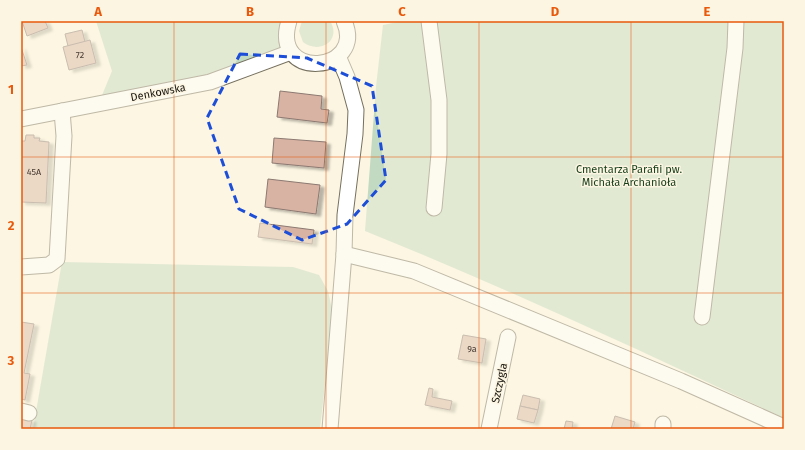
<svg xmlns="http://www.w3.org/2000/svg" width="805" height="450" viewBox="0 0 805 450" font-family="'Fira Sans',sans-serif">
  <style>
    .green { fill: #c2d9c2 }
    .building { fill: #d8b3a3; stroke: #8c7971; filter: url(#shadow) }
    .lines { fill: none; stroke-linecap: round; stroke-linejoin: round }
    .street-casing { stroke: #756f5e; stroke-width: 17 }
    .street { stroke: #fff; stroke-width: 15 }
    .marked { fill: none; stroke: #1d4ed8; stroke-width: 3; stroke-dasharray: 8 5; stroke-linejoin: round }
    .grid { fill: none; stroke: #e8590c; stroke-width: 1; stroke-opacity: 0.55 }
    .labels { text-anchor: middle; stroke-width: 3; stroke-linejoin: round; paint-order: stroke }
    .number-label { font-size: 9px; fill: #483c34 }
    .street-label { font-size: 11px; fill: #18150f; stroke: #fcf5e2 }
    .park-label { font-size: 11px; fill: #143d18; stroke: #fcf5e2 }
    .neatline { fill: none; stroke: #e8590c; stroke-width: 1.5 }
    .grid-label { font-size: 13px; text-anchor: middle; font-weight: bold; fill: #e8590c }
  </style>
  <defs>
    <filter id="shadow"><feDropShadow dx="4.5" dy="2.5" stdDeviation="1" flood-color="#0004"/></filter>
  </defs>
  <rect width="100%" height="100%" fill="#fcf5e2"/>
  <g class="green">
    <polygon points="96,21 289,21 291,52 266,62 98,105 112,71"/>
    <path d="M302 21H330C342 40 320 55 303 42L299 31Z"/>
    <path d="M403 21H784V418C645 353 507 288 365 231L376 87 383 25Z"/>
    <polygon points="62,262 293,267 319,275 328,291 333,314 320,429 33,429"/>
  </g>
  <g class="building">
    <polygon points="22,21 45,21 48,28 27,36"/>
    <polygon points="82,30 85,42 68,46 65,34"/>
    <polygon points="90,40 96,63 69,70 63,47"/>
    <polygon points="21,47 27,65 21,66"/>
    <polygon points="280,91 322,96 321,109 329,110 327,123 277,117"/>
    <polygon points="26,135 34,135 34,138 40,138 39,141 49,142 46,203 21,202 21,141 25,141"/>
    <polygon points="274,138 326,142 324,168 272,163"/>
    <polygon points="268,179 320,185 316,214 265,207"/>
    <polygon points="260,223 314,230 312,244 258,237"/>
    <polygon points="21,322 34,324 24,373 30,374 25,400 21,399"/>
    <polygon points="463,335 486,339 482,363 458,359"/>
    <polygon points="429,388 433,389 432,397 452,401 450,410 425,405"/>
    <polygon points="523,395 540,399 538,410 520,406"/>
    <polygon points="520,406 538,410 534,423 517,419"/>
    <polygon points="615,416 635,422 633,429 611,429"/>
    <polygon points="21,418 32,420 30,429 21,429"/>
    <polygon points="566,421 573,422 572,429 564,429"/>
  </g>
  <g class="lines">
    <defs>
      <g id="street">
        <path d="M289 21C270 82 367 73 344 21"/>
        <polyline points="429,21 439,100 439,154 434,208"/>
        <polyline points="21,119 210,82 291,52"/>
        <polyline points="344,254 414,271 681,381 784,427"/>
        <polyline points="21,267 49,265 57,259 64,136 62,111"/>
        <polyline points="702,317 735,48 736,21"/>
        <polyline points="21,411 29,413"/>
        <polyline points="330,429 344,254 345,215 355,134 356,110 347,77 338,56"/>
        <polyline points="489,429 508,337"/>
        <polyline points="663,429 663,424"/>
      </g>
    </defs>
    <use href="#street" class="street-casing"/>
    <use href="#street" class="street"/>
  </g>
  <path d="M0 0H805V450H0ZM240 54 307 58 372 86 386 180 347 224 302 240 239 209 207 118Z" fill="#fcf5e2" fill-opacity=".55" fill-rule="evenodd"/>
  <path class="marked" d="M240 54 307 58 372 86 386 180 347 224 302 240 239 209 207 118Z"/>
  <path class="grid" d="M174 21V429M326 21V429M479 21V429M631 21V429M21 157H784M21 293H784"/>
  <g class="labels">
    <g class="number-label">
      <text x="80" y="58">72</text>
      <text x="34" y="175">45A</text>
      <text x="472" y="352">9a</text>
    </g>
    <g class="street-label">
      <text transform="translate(158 92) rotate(-11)" y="4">Denkowska</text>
      <text transform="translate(499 383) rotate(-78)" y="4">Szczygla</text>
    </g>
    <g class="park-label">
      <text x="629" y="173">Cmentarza Parafii pw.<tspan x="629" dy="13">Michała Archanioła</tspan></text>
    </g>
  </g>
  <rect width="805" height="450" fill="none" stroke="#fcf5e2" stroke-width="44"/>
  <rect x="22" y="22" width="761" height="406" class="neatline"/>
  <g class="grid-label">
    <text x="98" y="16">A</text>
    <text x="250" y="16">B</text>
    <text x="402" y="16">C</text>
    <text x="555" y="16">D</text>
    <text x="707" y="16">E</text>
    <text x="11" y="94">1</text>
    <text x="11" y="230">2</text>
    <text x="11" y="365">3</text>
  </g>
</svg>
